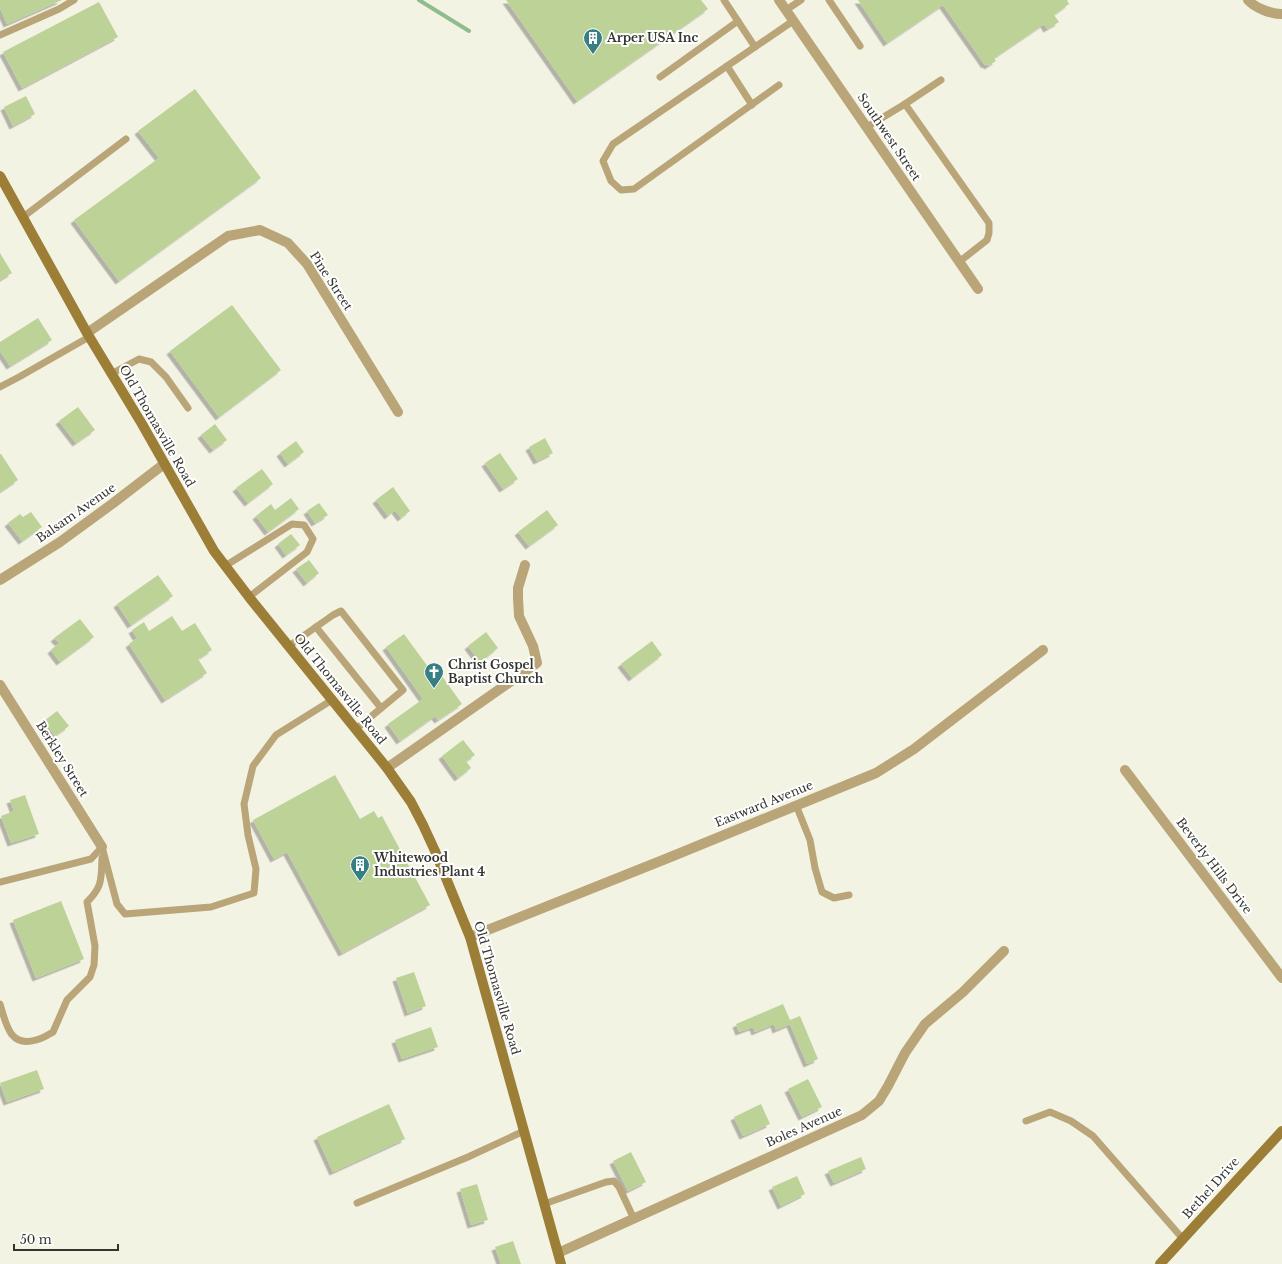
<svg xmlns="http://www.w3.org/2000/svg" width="1282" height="1264" viewBox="0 0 1282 1264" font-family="'Libre Baskerville',serif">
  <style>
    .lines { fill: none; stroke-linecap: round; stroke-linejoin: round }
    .stream { stroke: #8ebc8c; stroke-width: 4 }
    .building { fill: #bcd297; filter: url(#shadow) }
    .lane { stroke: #b9a578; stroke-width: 7 }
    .street { stroke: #b9a578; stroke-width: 10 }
    .secondary { stroke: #9c7e36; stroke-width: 10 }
    .labels { text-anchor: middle; stroke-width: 4; stroke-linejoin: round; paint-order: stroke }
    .poi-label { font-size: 12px; font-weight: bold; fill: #353530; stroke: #fff; text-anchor: start }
    .street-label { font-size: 12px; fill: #353530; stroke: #fff }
  </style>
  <defs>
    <filter id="shadow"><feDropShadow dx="-3.5" dy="3.5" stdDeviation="0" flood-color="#0004"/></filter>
  </defs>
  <rect width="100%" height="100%" fill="#f3f3e4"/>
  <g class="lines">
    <polyline class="stream" points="419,0 469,31"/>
  </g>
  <g class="building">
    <polygon points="0,0 62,0 7,24 0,8"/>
    <polygon points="506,0 701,0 708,9 577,101"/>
    <polygon points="858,0 1067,0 1069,4 1054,15 1059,22 1047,29 1044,24 994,58 996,61 988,66 986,64 985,65 943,5 887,43"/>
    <polygon points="99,2 118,37 22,88 3,52"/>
    <polygon points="195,89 261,178 119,281 74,220 159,158 138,131"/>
    <polygon points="26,96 35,114 13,126 4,107"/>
    <polygon points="0,253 12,273 0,280"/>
    <polygon points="232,305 281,370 219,417 170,351"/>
    <polygon points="38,318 52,340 10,366 0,351 0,342"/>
    <polygon points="78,407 95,430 76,443 59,421"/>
    <polygon points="215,424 227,440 213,450 201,435"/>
    <polygon points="545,438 553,453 537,461 529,447"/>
    <polygon points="296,441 304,452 288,464 280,453"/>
    <polygon points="500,453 518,479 503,489 485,463"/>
    <polygon points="0,454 1,454 18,480 0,492"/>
    <polygon points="262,469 273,484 248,503 236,488"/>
    <polygon points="393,487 410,511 401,518 395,510 388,516 376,500"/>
    <polygon points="291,498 299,509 268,532 256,516 271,504 275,510"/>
    <polygon points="319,503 328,515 315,523 307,511"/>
    <polygon points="547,510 558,525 529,546 518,532"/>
    <polygon points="31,512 42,527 22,541 8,523 20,514 23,517"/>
    <polygon points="291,534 300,545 286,555 278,544"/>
    <polygon points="309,560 319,573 307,583 296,569"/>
    <polygon points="158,575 173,596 131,625 117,604"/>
    <polygon points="172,616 182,631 195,623 212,650 198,659 207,673 165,700 129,644 137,638 132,630 144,622 149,631"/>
    <polygon points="80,619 94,637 60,662 51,650 59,643 54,638"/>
    <polygon points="486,632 498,648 480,662 468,646"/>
    <polygon points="404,634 437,679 442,676 462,704 438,720 435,716 400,741 388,724 423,699 386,647"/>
    <polygon points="652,641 662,655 632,678 621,664"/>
    <polygon points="57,711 69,726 55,736 44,721"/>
    <polygon points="463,740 475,755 466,761 471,768 458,778 442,756"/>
    <polygon points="335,775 360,819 374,811 378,818 382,816 430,905 342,953 287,852 274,859 253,820"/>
    <polygon points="25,795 39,834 11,843 1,816 14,811 10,800"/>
    <polygon points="61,901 84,959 36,978 13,920"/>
    <polygon points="414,972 426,1006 408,1013 396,978"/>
    <polygon points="783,1004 790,1020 800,1016 818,1059 807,1064 790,1024 776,1030 774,1024 755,1032 753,1027 739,1032 736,1024"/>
    <polygon points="431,1027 438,1047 402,1059 395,1040"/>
    <polygon points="37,1070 44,1089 7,1102 0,1083"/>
    <polygon points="808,1079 822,1107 802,1117 788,1089"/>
    <polygon points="389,1104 405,1139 333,1172 317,1137"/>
    <polygon points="761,1104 770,1124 743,1136 734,1117"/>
    <polygon points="631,1152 646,1182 628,1191 613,1161"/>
    <polygon points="861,1157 866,1169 834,1183 828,1171"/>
    <polygon points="797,1176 805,1194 781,1206 772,1187"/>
    <polygon points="477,1184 488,1220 471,1225 460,1189"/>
    <polygon points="513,1241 521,1264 501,1264 495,1247"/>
  </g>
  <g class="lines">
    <g class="lane">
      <polyline points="724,0 755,47"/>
      <polyline points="829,0 860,46"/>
      <polyline points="786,10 801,0"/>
      <polyline points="0,35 59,9 74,0"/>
      <polyline points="727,66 752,105"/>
      <polyline points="660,77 738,21"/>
      <polyline points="779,85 634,189 621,190 611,181 603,161 613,144 793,21"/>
      <polyline points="905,104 941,80"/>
      <polyline points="867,127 905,104 989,223 989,233 987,240 959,262"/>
      <polyline points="23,217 126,139"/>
      <polyline points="111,374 139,359 151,362 166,377 188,408"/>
      <polyline points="0,387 19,377 89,337"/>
      <polyline points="225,566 292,524 304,525 313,539 307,552 249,597"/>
      <polyline points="316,627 381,708"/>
      <polyline points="289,646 333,615 341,611 403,690 356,729"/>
      <polyline points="796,805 810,840 815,868 822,892 834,898 849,895"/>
      <polyline points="102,847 117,904 125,914 211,907 254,893 256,869 248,835 244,804 253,766 276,735 332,700"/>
      <polyline points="0,882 91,859 102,847"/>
      <path d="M0 1004C6 1023 9 1048 36 1040 42 1039 48 1035 53 1032L67 1000 90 977 94 965 95 946 87 902C103 886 101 879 102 858"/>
      <polyline points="1026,1121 1050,1112 1071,1121 1093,1136 1183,1239"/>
      <polyline points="357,1203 468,1157 524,1131"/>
      <polyline points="544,1204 606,1182 614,1181 619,1187 634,1219"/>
    </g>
    <g class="street">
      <polyline points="779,0 978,289"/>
      <path d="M1248 0C1255 8 1271 14 1282 14"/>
      <polyline points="87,333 228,236 260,230 288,243 307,264 398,412"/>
      <polyline points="0,580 60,542 112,504 164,464"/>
      <polyline points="0,685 102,847"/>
      <polyline points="387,768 537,663 533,646 519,616 518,598 518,588 525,565"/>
      <polyline points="1125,770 1282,978"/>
      <polyline points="470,937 668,858 876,773 914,749 1043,650"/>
      <polyline points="558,1253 862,1115 879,1101 888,1086 905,1053 925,1024 963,992 1004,951"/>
    </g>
    <g class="secondary">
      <polyline points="0,176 87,333 142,424 214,551 249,597 387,768 411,802 423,825 435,851 470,937 561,1264"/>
      <polyline points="1160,1264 1282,1131"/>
    </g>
  </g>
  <defs>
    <symbol id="building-pin" viewBox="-11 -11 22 30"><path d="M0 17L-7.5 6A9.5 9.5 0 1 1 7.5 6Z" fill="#367f84" stroke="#fff"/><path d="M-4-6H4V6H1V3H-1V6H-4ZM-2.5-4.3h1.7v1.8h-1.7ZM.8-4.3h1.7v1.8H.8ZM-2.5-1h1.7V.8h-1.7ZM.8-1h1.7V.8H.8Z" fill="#fff"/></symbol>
    <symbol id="church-pin" viewBox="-11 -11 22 30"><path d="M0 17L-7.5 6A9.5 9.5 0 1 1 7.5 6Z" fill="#367f84" stroke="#fff"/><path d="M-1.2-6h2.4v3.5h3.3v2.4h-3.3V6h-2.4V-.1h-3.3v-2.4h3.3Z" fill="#fff"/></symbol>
  </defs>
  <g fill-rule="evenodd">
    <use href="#building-pin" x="582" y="27" width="22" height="30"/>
    <use href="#church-pin" x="423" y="661" width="22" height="30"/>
    <use href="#building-pin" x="349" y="854" width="22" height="30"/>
  </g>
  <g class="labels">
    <g class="poi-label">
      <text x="607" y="42">Arper USA Inc</text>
      <text x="448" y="669">Christ Gospel<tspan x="448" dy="14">Baptist Church</tspan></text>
      <text x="374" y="862">Whitewood<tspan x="374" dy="14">Industries Plant 4</tspan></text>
    </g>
    <g class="street-label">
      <text transform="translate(889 137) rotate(56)" y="4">Southwest Street</text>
      <text transform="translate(331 281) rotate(57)" y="4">Pine Street</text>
      <text transform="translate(157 426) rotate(60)" y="4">Old Thomasville Road</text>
      <text transform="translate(76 513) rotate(-35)" y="4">Balsam Avenue</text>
      <text transform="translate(340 689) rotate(51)" y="4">Old Thomasville Road</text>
      <text transform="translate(62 759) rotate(58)" y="4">Berkley Street</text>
      <text transform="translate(764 804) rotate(-22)" y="4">Eastward Avenue</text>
      <text transform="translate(1214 866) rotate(53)" y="4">Beverly Hills Drive</text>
      <text transform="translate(497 988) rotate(74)" y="4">Old Thomasville Road</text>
      <text transform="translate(804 1127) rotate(-24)" y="4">Boles Avenue</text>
      <text transform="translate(1211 1188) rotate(-48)" y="4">Bethel Drive</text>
    </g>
  </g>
  <path d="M14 1244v6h104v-6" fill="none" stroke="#353530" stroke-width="2"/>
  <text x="20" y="1244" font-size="12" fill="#353530" stroke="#ffffff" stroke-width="3" paint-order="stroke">50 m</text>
</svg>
